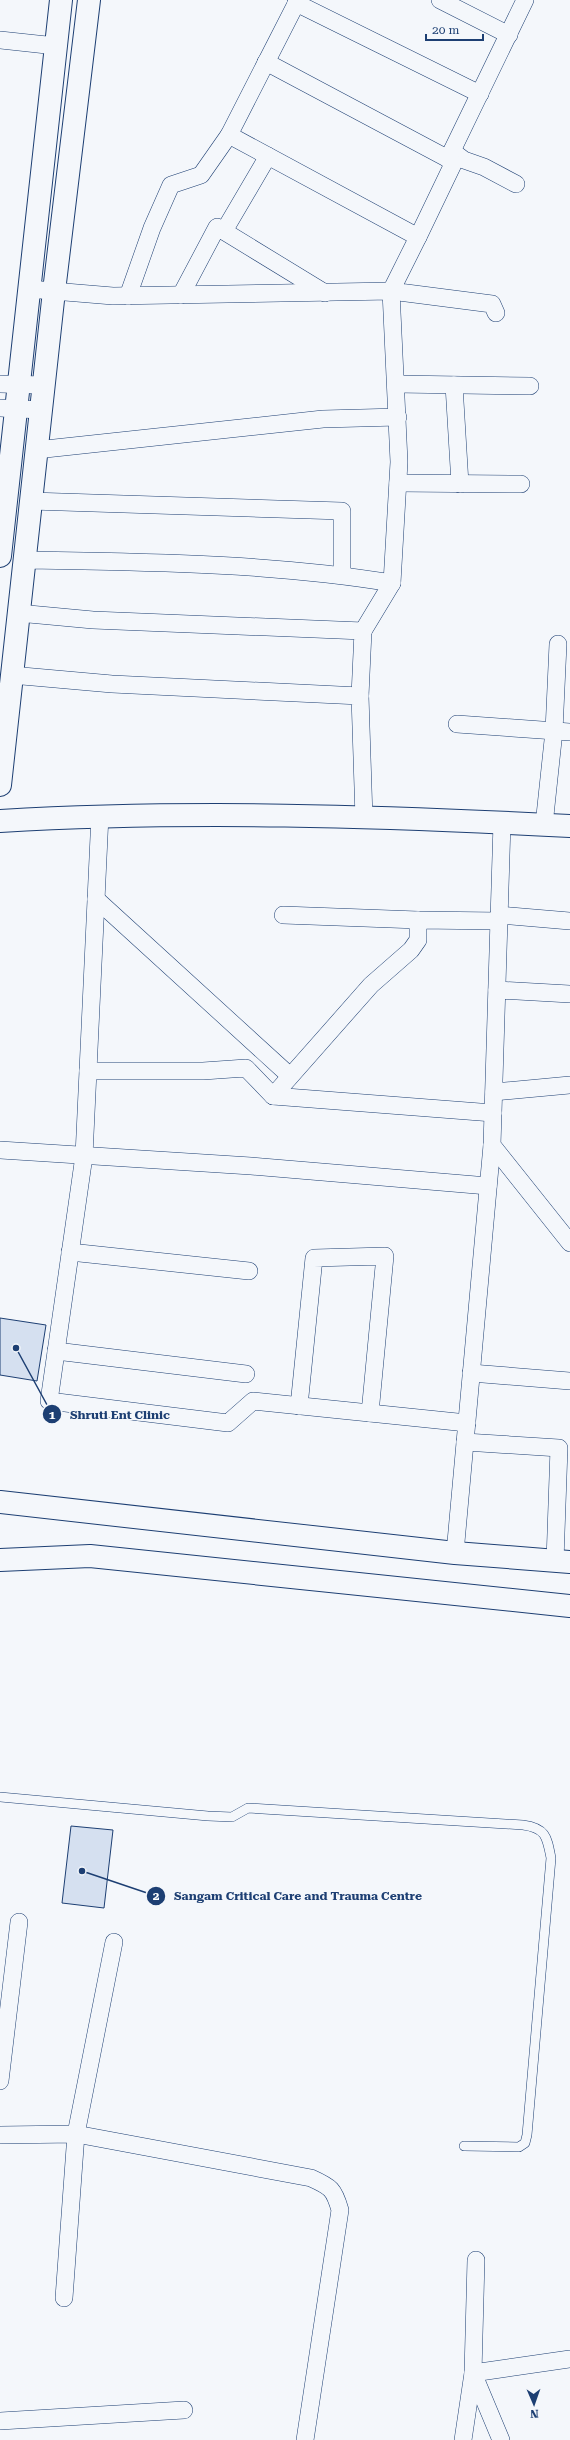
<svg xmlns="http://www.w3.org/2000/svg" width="570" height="2440" viewBox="0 0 570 2440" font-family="'Roboto Serif',serif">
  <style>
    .building { fill: #d5e0f0; stroke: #1d3f73 }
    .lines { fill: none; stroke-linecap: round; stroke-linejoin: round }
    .lane-casing { stroke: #1d3f73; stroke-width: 10 }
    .street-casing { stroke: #1d3f73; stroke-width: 18 }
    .secondary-casing { stroke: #1d3f73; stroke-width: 24 }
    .lane { stroke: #f4f7fb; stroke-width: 9 }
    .street { stroke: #f4f7fb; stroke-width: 17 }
    .secondary { stroke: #f4f7fb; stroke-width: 22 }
    .leader { fill: none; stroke: #1d3f73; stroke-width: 1.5 }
    .callout-dot { fill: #1d3f73; stroke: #f4f7fb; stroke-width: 1.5 }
    .mark-label { font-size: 12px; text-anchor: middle; font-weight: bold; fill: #fff }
    .callout-label { font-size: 12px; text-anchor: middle; font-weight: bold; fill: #1d3f73; stroke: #f4f7fb; stroke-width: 3; stroke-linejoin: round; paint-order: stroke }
  </style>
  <rect width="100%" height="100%" fill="#f4f7fb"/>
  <g class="building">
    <polygon points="0,1318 46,1325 37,1381 0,1375"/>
    <polygon points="71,1826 113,1830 104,1908 62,1903"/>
  </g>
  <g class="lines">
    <defs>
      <path id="lane" d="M0 1797 208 1816 232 1817 248 1808 523 1825C546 1828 547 1837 551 1858L527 2135 525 2143 519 2147 464 2146"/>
      <g id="street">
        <polyline points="440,0 509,35"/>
        <polyline points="296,3 480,94"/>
        <polyline points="0,40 56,46"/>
        <polyline points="266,62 454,162 418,237"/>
        <polyline points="229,135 298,0"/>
        <polyline points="452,151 464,160 484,167 516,184"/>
        <polyline points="448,159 525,0"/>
        <polyline points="224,231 268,156"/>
        <polyline points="29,289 113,296 391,291 399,462 392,583 363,631"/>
        <polyline points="181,295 217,227 325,293"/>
        <polyline points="128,296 152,228 171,185 201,175 229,135 418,237 391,291 492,304 496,313"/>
        <polyline points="0,384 44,385"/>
        <polyline points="397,384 530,386"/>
        <polyline points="454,385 460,484"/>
        <polyline points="0,408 41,410"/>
        <polyline points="36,450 323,419 398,417"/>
        <polyline points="398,483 521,484"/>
        <polyline points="31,501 342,511 342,575"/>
        <path d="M24 560C147 562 271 563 392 583"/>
        <polyline points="18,613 93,620 363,631 360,696"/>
        <polyline points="11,675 112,684 360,696 364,818"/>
        <polyline points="457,724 570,732"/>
        <polyline points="100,815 84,1156 49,1401 228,1423 253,1401 467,1423"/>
        <polyline points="502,823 492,1145 570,1243"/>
        <polyline points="544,825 554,731 558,644"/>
        <polyline points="96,899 290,1076"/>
        <polyline points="283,915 418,920"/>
        <polyline points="499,915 570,921"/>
        <polyline points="497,990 570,994"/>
        <polyline points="88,1071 203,1071 246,1068 273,1096 493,1113"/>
        <polyline points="494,1092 570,1085"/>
        <polyline points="273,1096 371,985 411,950 418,940 418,920 499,921"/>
        <polyline points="0,1150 251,1166 488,1186"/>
        <polyline points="70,1252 249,1271"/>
        <polyline points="56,1351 246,1374"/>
        <polyline points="471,1373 570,1381"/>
        <polyline points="299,1406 314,1258 385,1256 370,1413"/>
        <polyline points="465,1442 559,1448 555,1561"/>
        <polyline points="455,1553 492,1145"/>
        <polyline points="0,2081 19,1922"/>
        <path d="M0 2135 76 2134 311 2178C331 2187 334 2189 340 2210L305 2440"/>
        <polyline points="64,2298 76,2134 114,1942"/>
        <polyline points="0,2421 184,2410"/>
        <polyline points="463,2440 473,2373 476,2260"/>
        <polyline points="501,2440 473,2373 570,2359"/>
      </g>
      <g id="secondary">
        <polyline points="0,556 61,0"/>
        <polyline points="0,785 54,291 89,0"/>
        <path d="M0 821C190 810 380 816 570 826"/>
        <polyline points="0,1502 455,1553 570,1562"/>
        <polyline points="0,1560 90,1556 570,1606"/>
      </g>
    </defs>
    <use href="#lane" class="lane-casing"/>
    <use href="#street" class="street-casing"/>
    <use href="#secondary" class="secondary-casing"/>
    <use href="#lane" class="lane"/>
    <use href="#street" class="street"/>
    <use href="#secondary" class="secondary"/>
  </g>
  <path class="leader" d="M16 1348L52 1414M82 1871L156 1896"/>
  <g class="callout-dot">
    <circle cx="16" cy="1348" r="4"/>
    <circle cx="82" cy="1871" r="4"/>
    <circle cx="52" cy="1414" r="10"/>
    <circle cx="156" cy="1896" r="10"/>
  </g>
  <g class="mark-label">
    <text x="52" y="1419">1</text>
    <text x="156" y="1900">2</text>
  </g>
  <g class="callout-label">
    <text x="120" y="1419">Shruti Ent Clinic</text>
    <text x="298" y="1900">Sangam Critical Care and Trauma Centre</text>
  </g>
  <g transform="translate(534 2404) rotate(178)" stroke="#f4f7fb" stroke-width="3" paint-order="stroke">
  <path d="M0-3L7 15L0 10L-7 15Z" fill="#1d3f73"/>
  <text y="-6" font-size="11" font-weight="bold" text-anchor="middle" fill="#1d3f73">N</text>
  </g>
  <path d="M426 34v6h57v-6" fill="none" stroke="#1d3f73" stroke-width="2"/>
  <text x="432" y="34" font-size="12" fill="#1d3f73" stroke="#f4f7fb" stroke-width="3" paint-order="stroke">20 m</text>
</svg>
